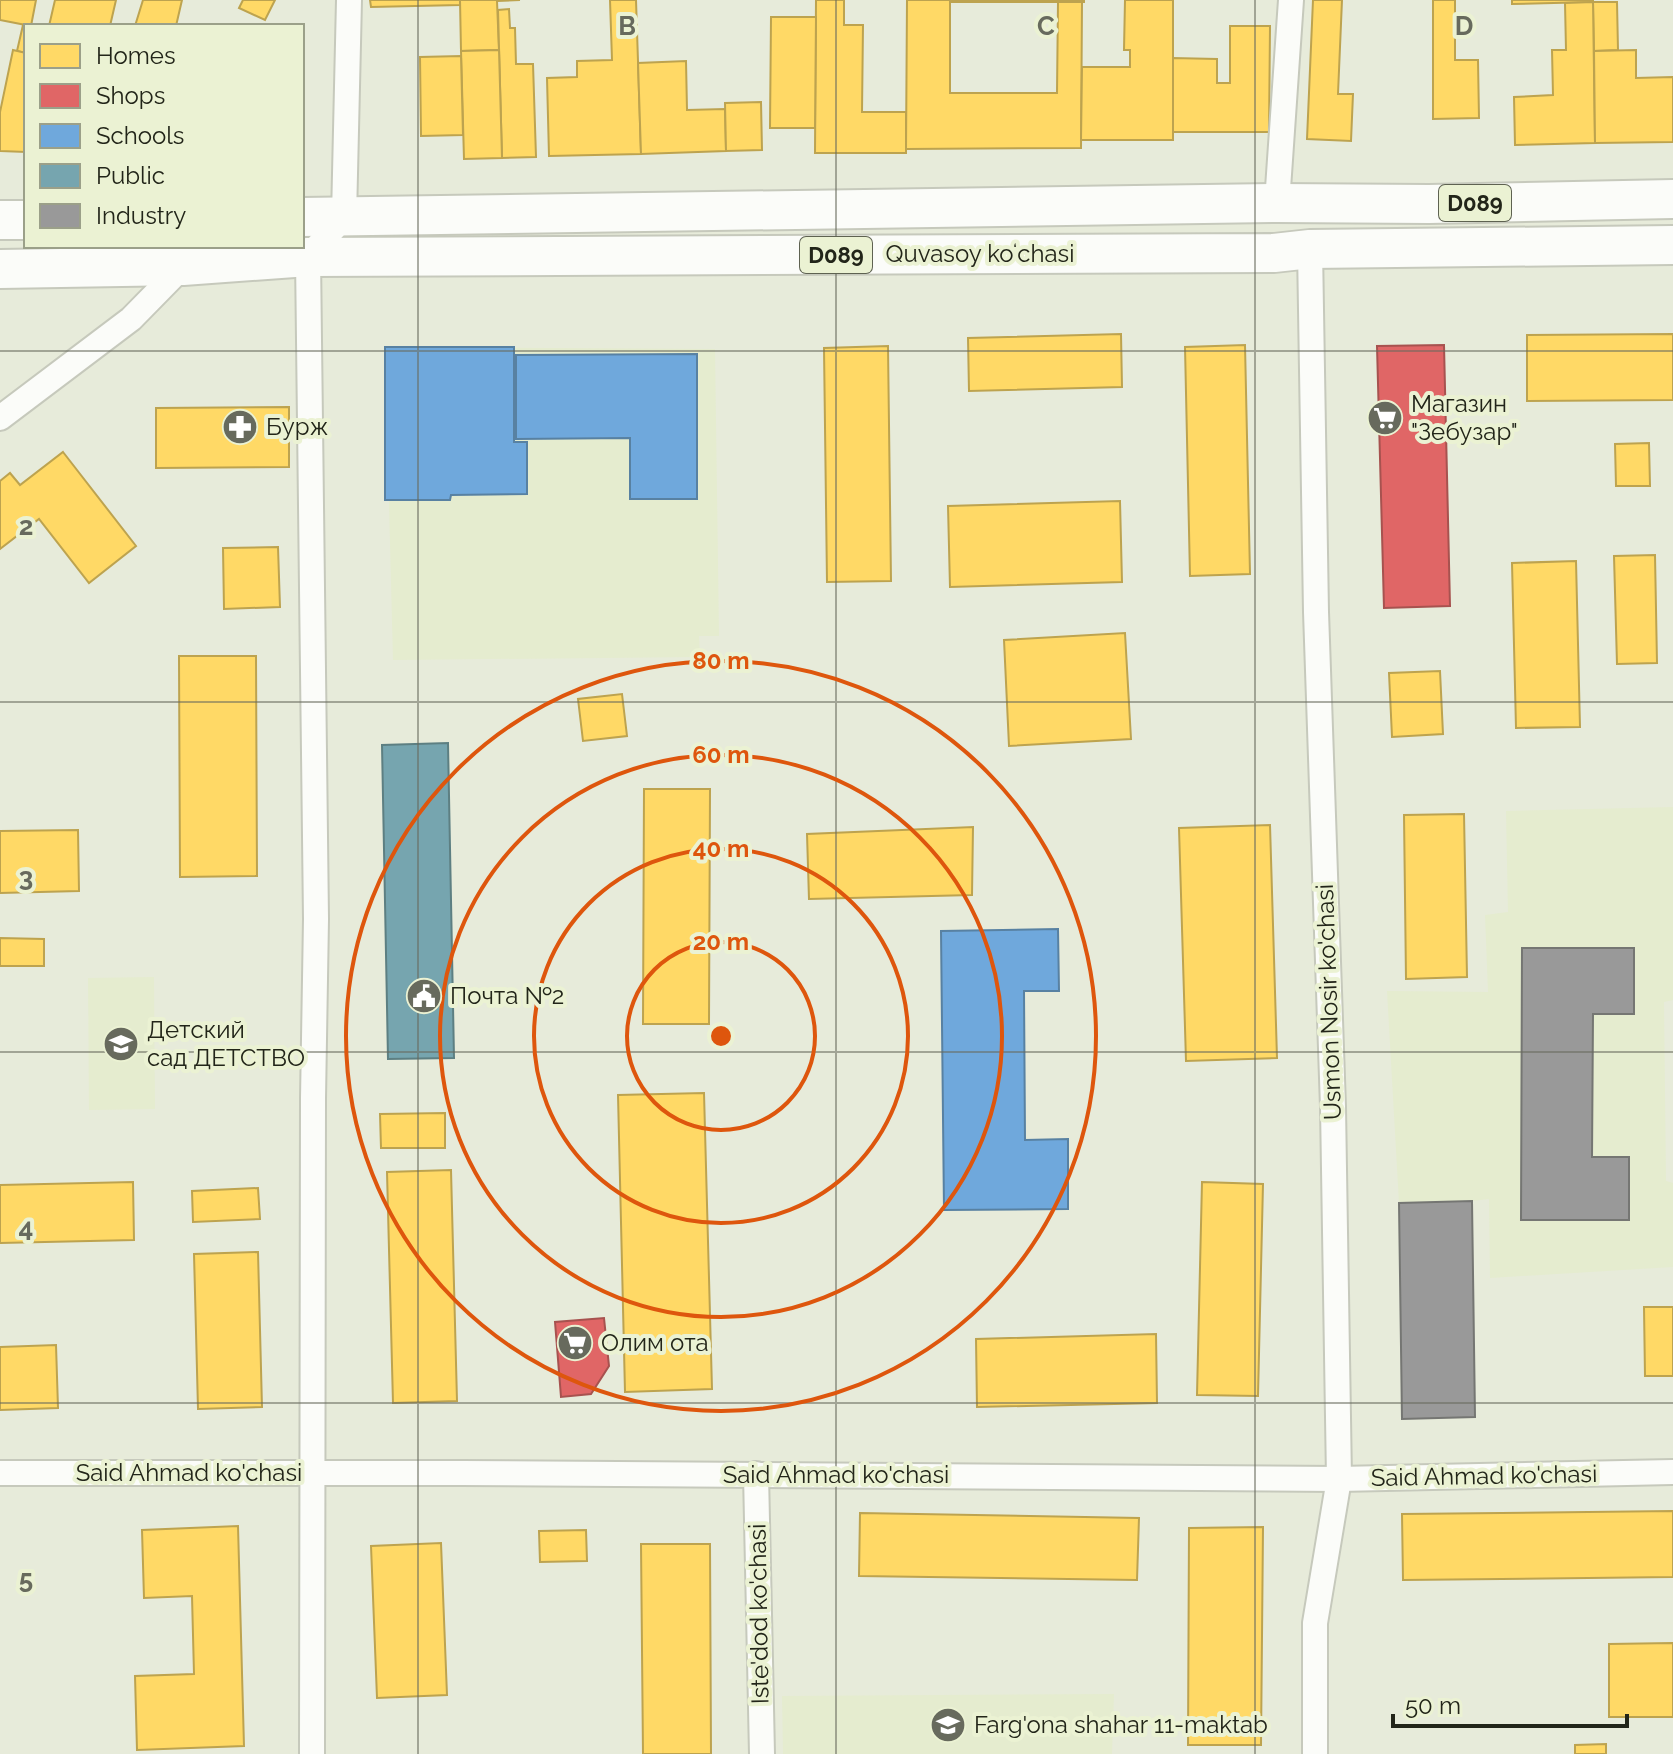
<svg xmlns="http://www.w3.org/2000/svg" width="1673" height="1754" viewBox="0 0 1673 1754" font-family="Raleway,sans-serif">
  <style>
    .built { fill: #e5eccf }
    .homes { fill: #ffd966; stroke: #bda34f; stroke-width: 2 }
    .shops { fill: #e06666; stroke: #a7524f; stroke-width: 2 }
    .schools { fill: #6fa8dc; stroke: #5881a2; stroke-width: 2 }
    .public { fill: #76a5af; stroke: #5d7f82; stroke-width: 2 }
    .industry { fill: #999; stroke: #757673; stroke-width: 2 }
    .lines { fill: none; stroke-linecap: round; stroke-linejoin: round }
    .minor-casing { stroke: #c6c9bc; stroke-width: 28 }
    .primary-casing { stroke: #c6c9bc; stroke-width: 42 }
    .minor { stroke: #fbfcf9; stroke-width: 24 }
    .primary { stroke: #fbfcf9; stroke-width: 38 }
    .grid { fill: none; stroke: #676a5d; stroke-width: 2; stroke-opacity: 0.55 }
    .ring { fill: none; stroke: #de560d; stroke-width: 4 }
    .labels { text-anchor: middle; stroke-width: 8; stroke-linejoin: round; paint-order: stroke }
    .shield { fill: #ebf2d3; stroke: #5e6251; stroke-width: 2 }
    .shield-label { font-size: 22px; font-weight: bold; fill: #222519 }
    .street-label { font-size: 24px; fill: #222519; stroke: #ebf2d3 }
    .poi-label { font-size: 24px; fill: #222519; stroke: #ebf2d3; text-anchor: start }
    .grid-label { font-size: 26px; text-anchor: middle; font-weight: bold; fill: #676a5d; stroke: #ebf2d3; stroke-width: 8; stroke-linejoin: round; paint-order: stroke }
    .centre { fill: #de560d; stroke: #ebf2d3; stroke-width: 4 }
    .ring-label { font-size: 24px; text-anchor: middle; font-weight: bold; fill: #de560d; stroke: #ebf2d3; stroke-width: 8; stroke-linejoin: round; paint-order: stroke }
  </style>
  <rect width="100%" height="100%" fill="#e7ebda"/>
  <g class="built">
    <polygon points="385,347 715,349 719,636 699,636 700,657 393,660"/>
    <polygon points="1673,807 1673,1000 1664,1002 1666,1181 1673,1183 1673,1267 1490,1278 1489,1199 1472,1201 1399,1203 1387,991 1488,992 1485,915 1508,912 1506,811"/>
    <polygon points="154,977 155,1109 89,1110 88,978"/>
    <polygon points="1114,1694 1112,1754 783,1754 782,1696"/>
  </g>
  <g class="homes">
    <polygon points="0,0 36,0 31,26 0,20"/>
    <polygon points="55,0 116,0 110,26 49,26"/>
    <polygon points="143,0 182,0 176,26 135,26"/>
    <polygon points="243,0 275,0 265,20 239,8"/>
    <polygon points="370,0 460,0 460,5 371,7"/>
    <polygon points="460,0 520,0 497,1 499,50 461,51"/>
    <polygon points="610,0 636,0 641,154 549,156 547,78 577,77 577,61 612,60"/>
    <polygon points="816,0 844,0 844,25 863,25 862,112 906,112 906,153 815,153"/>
    <polygon points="907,0 950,0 950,93 1057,93 1058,2 1082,2 1081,148 906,149"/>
    <rect x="950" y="0" width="134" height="2"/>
    <polygon points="1125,0 1173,0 1173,140 1081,140 1082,67 1130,67 1130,50 1124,50"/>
    <polygon points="1313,0 1342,0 1338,94 1353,94 1351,141 1307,139"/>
    <polygon points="1433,0 1455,0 1455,60 1478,60 1479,118 1433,119"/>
    <polygon points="1512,0 1593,0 1593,2 1512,4"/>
    <polygon points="1593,2 1617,2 1618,50 1594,51"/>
    <polygon points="1593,2 1595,143 1515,145 1514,97 1553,95 1552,50 1566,50 1565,3"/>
    <polygon points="509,9 510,28 515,28 516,64 533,64 536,157 502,158 498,10"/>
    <polygon points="771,17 816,17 815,128 770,128"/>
    <polygon points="23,25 29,26 26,26 26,53 17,51"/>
    <polygon points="1230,26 1270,26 1269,132 1173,132 1173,58 1217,59 1217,83 1230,83"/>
    <polygon points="13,50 26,53 26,152 0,151 0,112"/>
    <polygon points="499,50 502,158 464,159 461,51"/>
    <polygon points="1636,50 1636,78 1673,77 1673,142 1595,143 1594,51"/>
    <polygon points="461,56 463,135 421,136 420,57"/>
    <polygon points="686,61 687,110 725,109 726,151 641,154 638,63"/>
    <polygon points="761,102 762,150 726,151 725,103"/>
    <polygon points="1121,334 1122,387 969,391 968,338"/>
    <polygon points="1673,334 1673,400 1527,401 1527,335"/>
    <polygon points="1245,345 1250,574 1190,576 1185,347"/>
    <polygon points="888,346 891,581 827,582 824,348"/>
    <polygon points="289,407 289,467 156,468 156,408"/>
    <polygon points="1649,443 1650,486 1616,486 1615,444"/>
    <polygon points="63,452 136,546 89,583 39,519 0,549 0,481 10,473 20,485"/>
    <polygon points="1120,501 1122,582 950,587 948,506"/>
    <polygon points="278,547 280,607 224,609 223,548"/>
    <polygon points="1655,555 1657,663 1617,664 1614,556"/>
    <polygon points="1576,561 1580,727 1516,728 1512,563"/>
    <polygon points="1125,633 1131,739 1009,746 1004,640"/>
    <polygon points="179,656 256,656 257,876 180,877"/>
    <polygon points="1440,671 1443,734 1392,737 1389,673"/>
    <polygon points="622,694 627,736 583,741 578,699"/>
    <polygon points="644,789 710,789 709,1024 643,1024"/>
    <polygon points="1464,814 1467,977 1406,979 1404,815"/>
    <polygon points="1270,825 1277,1058 1186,1061 1179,828"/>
    <polygon points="973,827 972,895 809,899 807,834"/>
    <polygon points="78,830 79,891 0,893 0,831"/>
    <polygon points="0,938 44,939 44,966 0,966"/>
    <polygon points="704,1093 712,1389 625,1392 618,1095"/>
    <polygon points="445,1113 445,1148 381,1148 380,1114"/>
    <polygon points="451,1170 457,1401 393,1403 387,1172"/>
    <polygon points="133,1182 134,1240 0,1243 0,1185"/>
    <polygon points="1202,1182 1263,1184 1258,1396 1197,1395"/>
    <polygon points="258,1188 260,1219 193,1222 192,1191"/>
    <polygon points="258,1252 262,1407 198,1409 194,1254"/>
    <polygon points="1644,1307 1673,1307 1673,1376 1645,1376"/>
    <polygon points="1156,1334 1157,1403 977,1407 976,1339"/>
    <polygon points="56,1345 58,1408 0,1410 0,1347"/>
    <polygon points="1673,1511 1673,1577 1403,1580 1402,1514"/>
    <polygon points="860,1513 1139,1518 1137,1580 859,1576"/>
    <polygon points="238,1526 244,1746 137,1750 135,1676 194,1674 192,1596 144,1598 142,1530"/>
    <polygon points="1263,1527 1261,1745 1188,1745 1189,1528"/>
    <polygon points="586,1530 587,1561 540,1562 539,1531"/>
    <polygon points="441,1543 447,1695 377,1698 371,1546"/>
    <polygon points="641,1544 710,1544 711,1754 643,1754"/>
    <polygon points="1673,1643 1673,1717 1609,1717 1609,1644"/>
    <polygon points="1606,1744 1606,1754 1575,1754 1575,1745"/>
  </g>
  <g class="shops">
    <polygon points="1444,345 1450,606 1384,608 1377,346"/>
    <polygon points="604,1318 609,1366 591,1394 561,1397 555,1322"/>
  </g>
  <g class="schools">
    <polygon points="385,347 514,347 514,442 527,442 527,494 451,495 450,500 385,500"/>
    <polygon points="697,354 697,499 630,499 630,438 516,439 516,355"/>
    <polygon points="1058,929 1059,991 1024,991 1025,1140 1068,1139 1068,1209 944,1210 941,931"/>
  </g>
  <polygon class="public" points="448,743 454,1058 388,1059 382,745"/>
  <g class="industry">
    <polygon points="1522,948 1634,948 1634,1014 1593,1014 1592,1157 1629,1157 1629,1220 1521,1220"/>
    <polygon points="1472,1201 1475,1417 1402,1419 1399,1203"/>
  </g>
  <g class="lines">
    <defs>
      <g id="minor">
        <polyline points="1277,203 1291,0"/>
        <polyline points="1310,249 1316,612 1333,1107 1339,1479 1315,1623 1315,1754"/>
        <polyline points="0,418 131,319 183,266 184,246"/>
        <polyline points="0,1473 461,1473 1339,1479 1673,1472"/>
        <polyline points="756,1474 762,1754"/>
        <polyline points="312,1754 313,1099 316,919 308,257 344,217 349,0"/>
      </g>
      <g id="primary">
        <polyline points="302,217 1277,203 1429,204 1673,199"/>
        <polyline points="0,220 26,220"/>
        <polyline points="0,269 183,266 308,257 1274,253 1310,249 1673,245"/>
      </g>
    </defs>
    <use href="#minor" class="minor-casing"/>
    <use href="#primary" class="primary-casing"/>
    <use href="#minor" class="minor"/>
    <use href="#primary" class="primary"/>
  </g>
  <path class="grid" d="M418 0V1754M836 0V1754M1255 0V1754M0 351H1673M0 702H1673M0 1052H1673M0 1403H1673"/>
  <g class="ring">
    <circle cx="721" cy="1036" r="94"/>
    <circle cx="721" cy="1036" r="187"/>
    <circle cx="721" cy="1036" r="281"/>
    <circle cx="721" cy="1036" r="375"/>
  </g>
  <defs>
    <symbol id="supermarket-disc" viewBox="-11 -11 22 22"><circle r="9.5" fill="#676a5d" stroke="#ebf2d3"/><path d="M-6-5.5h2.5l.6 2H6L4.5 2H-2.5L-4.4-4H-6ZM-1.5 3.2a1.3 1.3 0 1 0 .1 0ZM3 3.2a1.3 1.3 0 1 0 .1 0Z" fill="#fff"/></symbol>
    <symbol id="pharmacy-disc" viewBox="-11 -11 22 22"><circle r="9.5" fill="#676a5d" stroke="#ebf2d3"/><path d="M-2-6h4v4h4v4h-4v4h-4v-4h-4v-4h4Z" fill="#fff"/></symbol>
    <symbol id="civic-disc" viewBox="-11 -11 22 22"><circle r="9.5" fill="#676a5d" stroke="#ebf2d3"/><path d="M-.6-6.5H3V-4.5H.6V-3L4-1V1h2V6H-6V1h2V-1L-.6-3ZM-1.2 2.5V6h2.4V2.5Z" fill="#fff"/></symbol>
    <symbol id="school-disc" viewBox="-11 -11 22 22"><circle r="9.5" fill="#676a5d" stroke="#ebf2d3"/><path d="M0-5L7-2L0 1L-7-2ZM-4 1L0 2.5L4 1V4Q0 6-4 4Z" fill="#fff"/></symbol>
  </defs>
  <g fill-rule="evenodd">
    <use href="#supermarket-disc" x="1365" y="398" width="40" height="40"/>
    <use href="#pharmacy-disc" x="220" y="407" width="40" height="40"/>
    <use href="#civic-disc" x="404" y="976" width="40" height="40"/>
    <use href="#school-disc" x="101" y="1024" width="40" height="40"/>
    <use href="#supermarket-disc" x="555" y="1323" width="40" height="40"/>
    <use href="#school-disc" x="928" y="1705" width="40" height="40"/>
  </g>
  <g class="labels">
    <g class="shield">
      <rect x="1439" y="185" width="72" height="36" rx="6"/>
      <rect x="800" y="237" width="72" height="36" rx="6"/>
    </g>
    <g class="shield-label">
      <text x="1475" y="211">D089</text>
      <text x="836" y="263">D089</text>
    </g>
    <g class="street-label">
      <text x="980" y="262">Quvasoy koʻchasi</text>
      <text transform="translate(1329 1002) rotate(-92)" y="8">Usmon Nosir ko'chasi</text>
      <text x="189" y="1481">Said Ahmad ko'chasi</text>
      <text x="836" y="1483">Said Ahmad ko'chasi</text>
      <text transform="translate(1484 1476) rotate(-1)" y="8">Said Ahmad ko'chasi</text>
      <text transform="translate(759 1614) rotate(-91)" y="8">Iste'dod ko'chasi</text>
    </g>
    <g class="poi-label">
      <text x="1411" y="412">Магазин<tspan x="1411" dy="28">"Зебузар"</tspan></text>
      <text x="266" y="435">Бурж</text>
      <text x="450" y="1004">Почта №2</text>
      <text x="147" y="1038">Детский<tspan x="147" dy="28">сад ДЕТСТВО</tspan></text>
      <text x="601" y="1351">Олим ота</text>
      <text x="974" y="1733">Farg'ona shahar 11-maktab</text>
    </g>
  </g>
  <g class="grid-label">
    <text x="627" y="35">B</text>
    <text x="1046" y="35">C</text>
    <text x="1464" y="35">D</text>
    <text x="26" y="535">2</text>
    <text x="26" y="886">3</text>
    <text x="26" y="1237">4</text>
    <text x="26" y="1588">5</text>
  </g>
  <circle cx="721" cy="1036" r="12" class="centre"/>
  <g class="ring-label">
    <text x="721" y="669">80 m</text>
    <text x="721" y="763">60 m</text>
    <text x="721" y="857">40 m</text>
    <text x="721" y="950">20 m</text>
  </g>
  <rect x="24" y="24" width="280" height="224" fill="#ebf2d3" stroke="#9ba089" stroke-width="2"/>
  <rect x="40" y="44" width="40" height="24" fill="#ffd966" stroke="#9ba089" stroke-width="2"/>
  <text x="96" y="64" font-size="24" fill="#222519">Homes</text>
  <rect x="40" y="84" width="40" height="24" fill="#e06666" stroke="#9ba089" stroke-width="2"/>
  <text x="96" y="104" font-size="24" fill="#222519">Shops</text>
  <rect x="40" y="124" width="40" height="24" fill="#6fa8dc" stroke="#9ba089" stroke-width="2"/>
  <text x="96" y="144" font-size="24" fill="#222519">Schools</text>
  <rect x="40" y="164" width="40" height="24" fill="#76a5af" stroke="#9ba089" stroke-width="2"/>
  <text x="96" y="184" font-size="24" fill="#222519">Public</text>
  <rect x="40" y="204" width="40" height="24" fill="#999999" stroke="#9ba089" stroke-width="2"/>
  <text x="96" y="224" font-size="24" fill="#222519">Industry</text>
  <path d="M1393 1714v12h234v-12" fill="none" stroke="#222519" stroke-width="4"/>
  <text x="1405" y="1714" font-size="24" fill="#222519" stroke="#ebf2d3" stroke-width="6" paint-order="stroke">50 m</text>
</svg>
